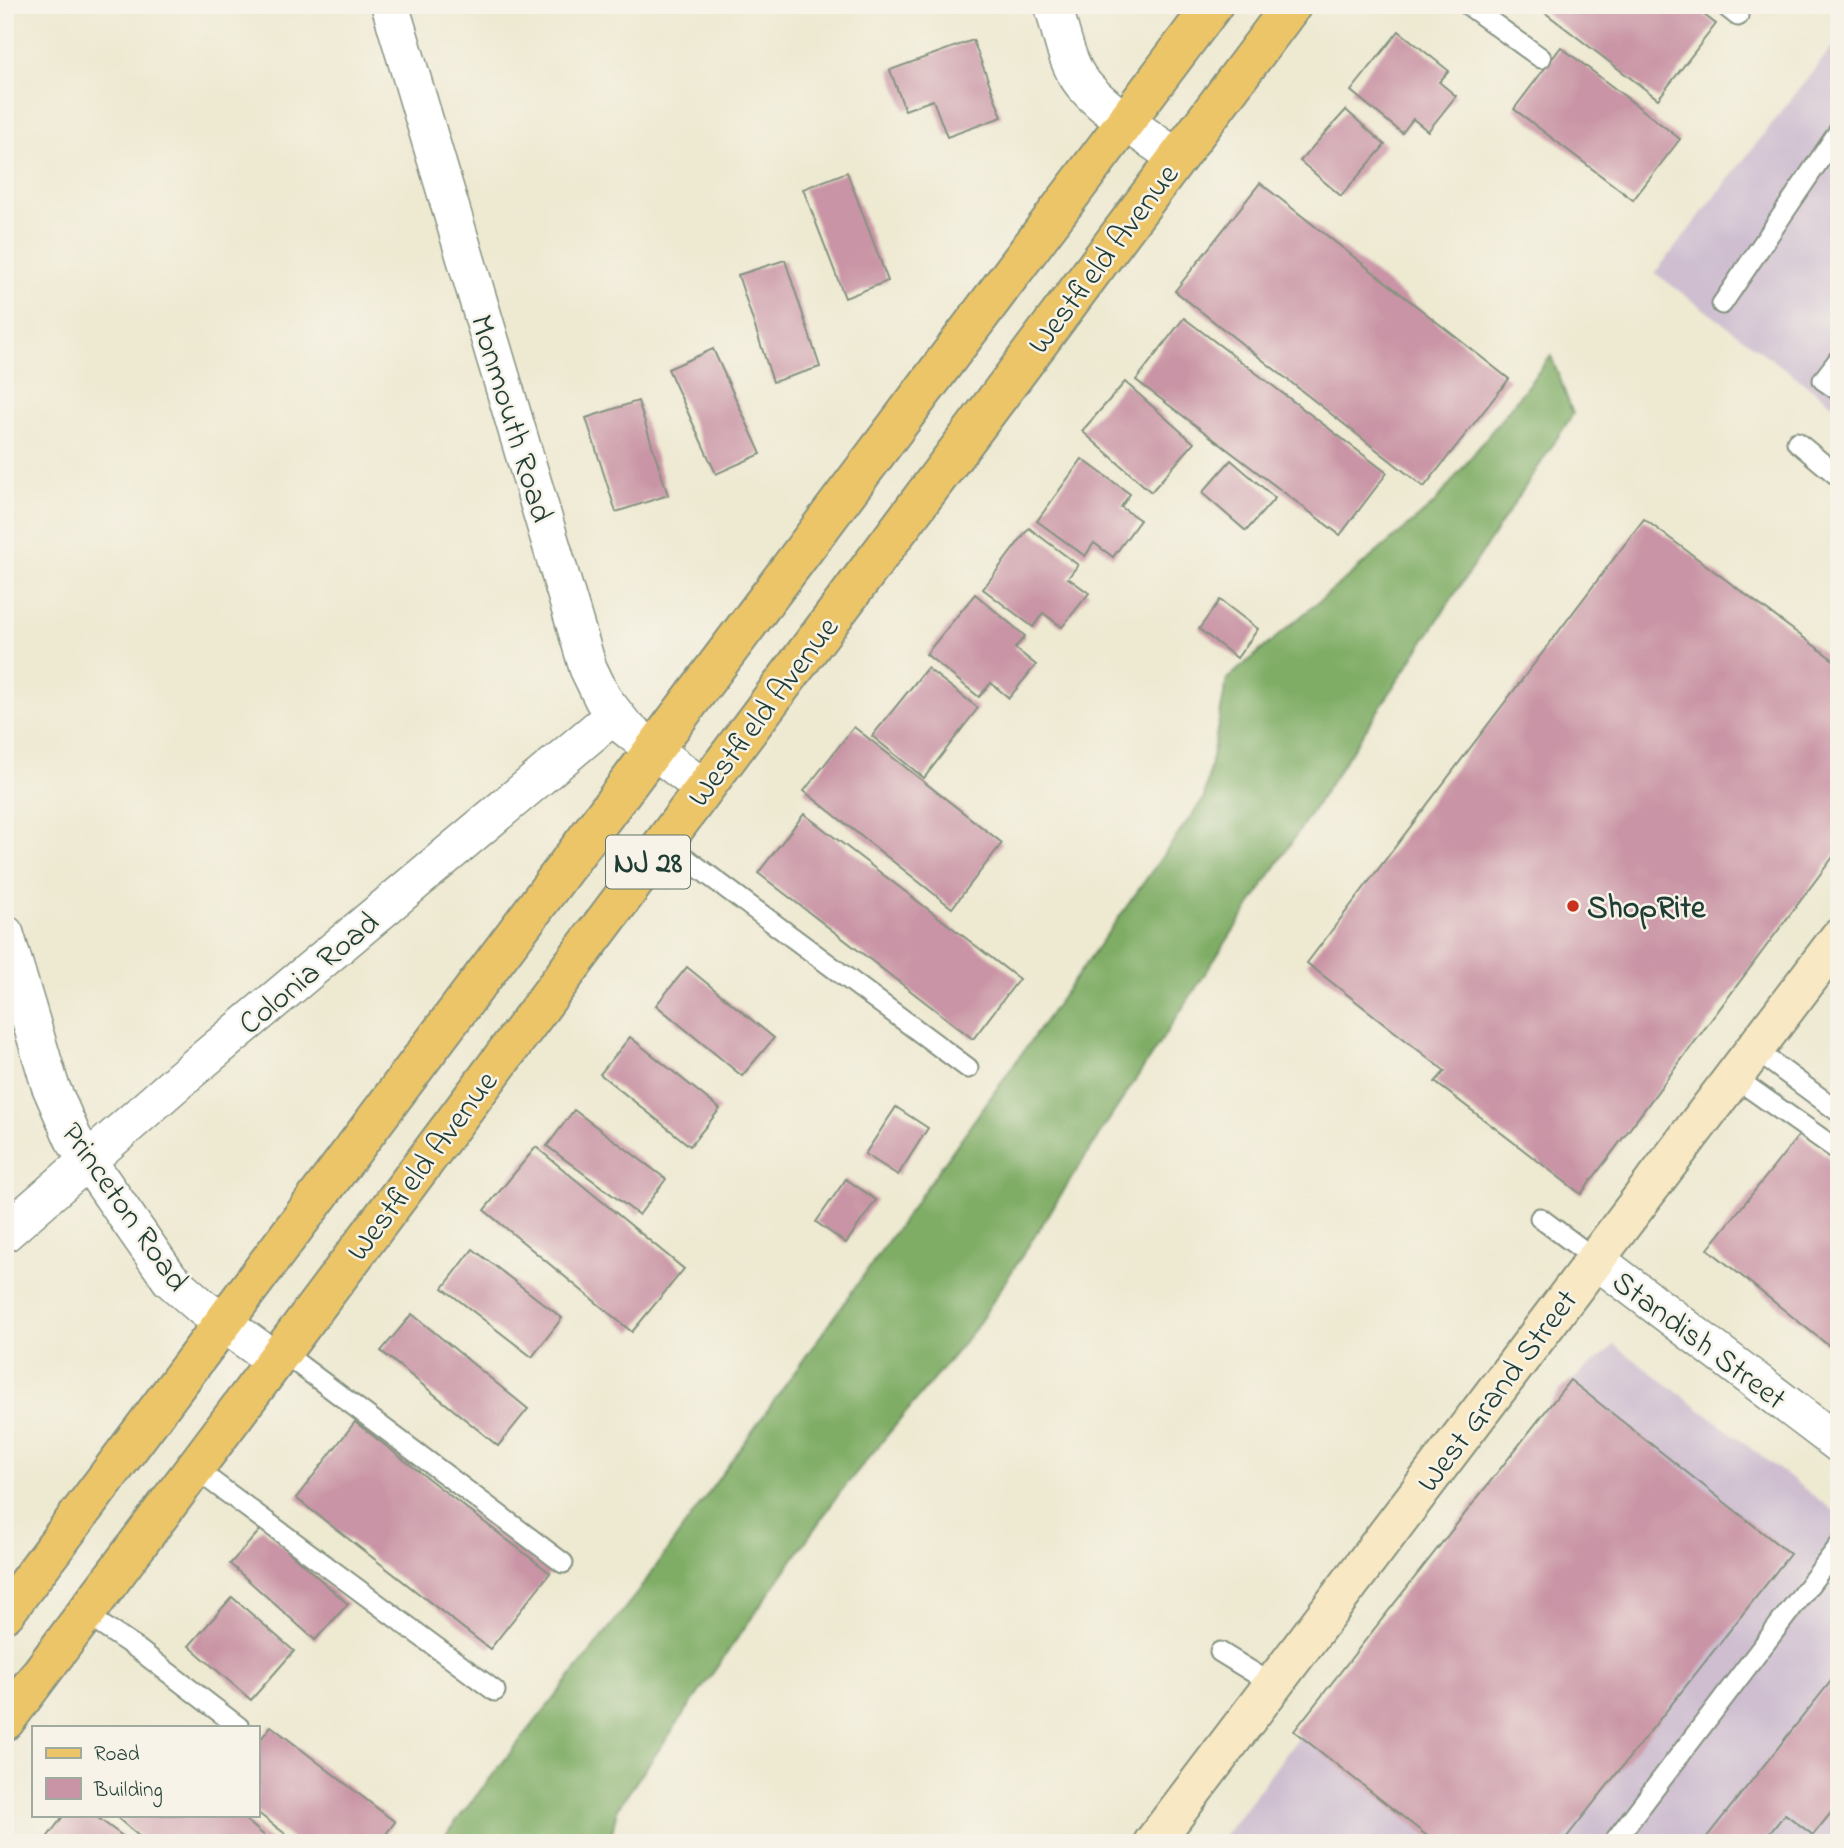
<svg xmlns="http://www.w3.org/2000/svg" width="1844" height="1848" viewBox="0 0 1844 1848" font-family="'Indie Flower',sans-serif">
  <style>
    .industrial { fill: #cebed0 }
    .forest { fill: #80ad66; stroke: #50754d; stroke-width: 2 }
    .building { fill: #c994a5 }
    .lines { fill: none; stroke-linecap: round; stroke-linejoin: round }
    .lane-casing { stroke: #869382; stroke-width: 23 }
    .street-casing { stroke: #869382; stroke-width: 40 }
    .secondary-casing { stroke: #869382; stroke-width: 42 }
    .primary-casing { stroke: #869382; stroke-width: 42 }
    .lane { stroke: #fff; stroke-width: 19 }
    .street { stroke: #fff; stroke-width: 37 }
    .secondary { stroke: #f8e8c3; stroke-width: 38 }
    .primary { stroke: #edc569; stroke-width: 38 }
    .poi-dot { fill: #c8321e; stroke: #f7f3e8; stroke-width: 2.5 }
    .labels { text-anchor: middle; stroke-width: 5; stroke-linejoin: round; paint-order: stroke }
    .shield { fill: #f7f3e8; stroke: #60746a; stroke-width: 2 }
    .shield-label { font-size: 30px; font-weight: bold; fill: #1f3d34 }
    .street-label { font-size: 32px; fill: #1f3d34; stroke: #f7f3e8 }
    .poi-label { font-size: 32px; font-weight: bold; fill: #1f3d34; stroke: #f7f3e8; text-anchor: start }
  </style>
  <rect width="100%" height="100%" fill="#f7f3e8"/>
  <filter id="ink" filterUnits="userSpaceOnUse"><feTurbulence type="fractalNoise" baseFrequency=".0143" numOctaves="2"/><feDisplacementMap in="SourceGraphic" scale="14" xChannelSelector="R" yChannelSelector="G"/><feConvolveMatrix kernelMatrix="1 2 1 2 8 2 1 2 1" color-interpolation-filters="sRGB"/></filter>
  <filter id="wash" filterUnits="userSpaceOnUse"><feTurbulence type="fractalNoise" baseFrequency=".00686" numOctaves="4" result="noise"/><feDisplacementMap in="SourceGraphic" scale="28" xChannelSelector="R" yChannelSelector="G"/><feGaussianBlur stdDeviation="1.57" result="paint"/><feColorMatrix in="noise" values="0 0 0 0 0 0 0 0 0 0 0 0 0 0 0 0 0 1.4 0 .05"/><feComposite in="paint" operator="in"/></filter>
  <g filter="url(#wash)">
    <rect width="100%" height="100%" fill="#eee9d1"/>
    <g class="industrial">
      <polygon points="1839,38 1839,409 1655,273"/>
      <polygon points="1615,1345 1839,1515 1839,1843 1219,1843 1560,1390"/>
    </g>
    <polygon class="forest" points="1551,356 1573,414 1105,1126 975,1329 841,1491 617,1809 610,1843 439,1843 637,1593 1204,798 1227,679 1434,504"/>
    <g id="blocks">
      <g class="building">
        <polygon points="1535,5 1691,5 1716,24 1658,99"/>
        <polygon points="1399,31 1449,71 1439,82 1456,96 1428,131 1413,119 1402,133 1351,91"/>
        <polygon points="973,40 1002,117 947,137 933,100 905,110 890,70"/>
        <polygon points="1561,47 1680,139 1633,200 1514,109"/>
        <polygon points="1346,110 1385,145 1341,196 1300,161"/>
        <polygon points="847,172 888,281 845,298 803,189"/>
        <polygon points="1260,183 1509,379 1424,487 1175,291"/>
        <polygon points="785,260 820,367 773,382 738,275"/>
        <polygon points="1184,318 1387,473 1340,535 1136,380"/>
        <polygon points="713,349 761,454 716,474 668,369"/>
        <polygon points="1125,382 1194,443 1151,492 1082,431"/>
        <polygon points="638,401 668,495 616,512 586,418"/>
        <polygon points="1082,459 1130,494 1121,507 1140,520 1113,557 1094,543 1085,556 1037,521"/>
        <polygon points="1231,460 1275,498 1246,531 1202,493"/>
        <polygon points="1644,519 1839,664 1839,849 1581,1194 1435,1082 1445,1071 1307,963"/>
        <polygon points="1029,528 1078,565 1068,578 1089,593 1062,627 1043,613 1033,627 983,589"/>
        <polygon points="975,594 1025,636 1015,648 1036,665 1009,698 991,683 979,697 926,654"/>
        <polygon points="1220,600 1258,629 1237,658 1199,629"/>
        <polygon points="927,668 978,708 924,778 872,736"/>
        <polygon points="854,727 1002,843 952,908 804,791"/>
        <polygon points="804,814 1019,979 973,1039 758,873"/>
        <polygon points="687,967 774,1038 742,1076 656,1005"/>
        <polygon points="630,1037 720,1109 690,1146 600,1074"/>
        <polygon points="896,1107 928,1128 898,1175 865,1154"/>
        <polygon points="574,1110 666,1179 639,1215 547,1146"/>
        <polygon points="1800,1134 1839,1166 1839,1354 1708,1249"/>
        <polygon points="536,1147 684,1269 632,1332 484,1210"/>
        <polygon points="846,1179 876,1200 846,1243 816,1222"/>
        <polygon points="473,1249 562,1318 532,1357 443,1288"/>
        <polygon points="412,1314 528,1409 498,1446 381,1351"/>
        <polygon points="1570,1380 1790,1554 1562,1843 1436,1843 1294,1731"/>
        <polygon points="355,1422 550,1573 490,1649 296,1498"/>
        <polygon points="262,1528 348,1604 315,1640 230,1564"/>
        <polygon points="232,1597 294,1651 251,1700 189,1646"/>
        <polygon points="1839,1671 1839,1803 1813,1835 1785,1814 1762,1843 1702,1843"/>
        <polygon points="271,1726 395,1822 379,1843 297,1843 257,1812 257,1744"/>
        <polygon points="64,1815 94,1815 132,1843 43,1843"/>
        <polygon points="114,1815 240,1815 273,1843 147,1843"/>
      </g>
    </g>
  </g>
  <g filter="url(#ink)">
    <use href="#blocks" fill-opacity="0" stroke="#869382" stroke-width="2"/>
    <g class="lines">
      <defs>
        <g id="lane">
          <polyline points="1468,5 1541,58"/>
          <polyline points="1724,5 1738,16"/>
          <polyline points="1722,304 1839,131"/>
          <polyline points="1839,359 1823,380 1839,391"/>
          <polyline points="1797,442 1839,477"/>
          <polyline points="664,842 968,1068"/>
          <polyline points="1754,1049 1839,1112"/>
          <polyline points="1734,1077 1839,1151"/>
          <polyline points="1540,1218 1595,1259"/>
          <polyline points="281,1351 563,1563"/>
          <polyline points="194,1468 495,1691"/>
          <polyline points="85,1614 139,1650 239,1727"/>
          <polyline points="1220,1652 1272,1684"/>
          <polyline points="1613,1843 1839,1546"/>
        </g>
        <g id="street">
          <polyline points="390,5 588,668 603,699 625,727 704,789"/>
          <path d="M1053 5C1060 27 1064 52 1075 72 1090 102 1149 137 1177 158"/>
          <polyline points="5,934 50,1085 73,1138 87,1160 170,1279 203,1308 274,1360"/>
          <polyline points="5,1233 183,1077 614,715"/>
          <polyline points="1595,1259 1839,1444"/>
        </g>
        <polyline id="secondary" points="1153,1843 1839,938"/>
        <g id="primary">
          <polyline points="5,1613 1213,5"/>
          <polyline points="5,1721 1292,5"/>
        </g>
      </defs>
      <use href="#lane" class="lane-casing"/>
      <use href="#street" class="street-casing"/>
      <use href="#secondary" class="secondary-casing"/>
      <use href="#primary" class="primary-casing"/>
      <use href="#lane" class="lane"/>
      <use href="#street" class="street"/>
      <use href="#secondary" class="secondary"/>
      <use href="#primary" class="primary"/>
    </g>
  </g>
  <circle class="poi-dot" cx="1573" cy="906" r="7"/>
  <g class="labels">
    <rect class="shield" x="606" y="835.5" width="84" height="53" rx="5"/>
    <g class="shield-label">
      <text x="648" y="872">NJ 28</text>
    </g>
    <g class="street-label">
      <text transform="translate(1102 258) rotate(-53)" y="11">Westfield Avenue</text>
      <text transform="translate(513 418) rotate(73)" y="11">Monmouth Road</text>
      <text transform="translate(762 711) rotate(-53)" y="11">Westfield Avenue</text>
      <text transform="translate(308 972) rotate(-40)" y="11">Colonia Road</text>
      <text transform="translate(421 1165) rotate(-53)" y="11">Westfield Avenue</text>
      <text transform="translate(126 1206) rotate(55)" y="11">Princeton Road</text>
      <text transform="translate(1700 1339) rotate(37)" y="11">Standish Street</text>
      <text transform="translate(1496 1390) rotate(-53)" y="11">West Grand Street</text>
    </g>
    <g class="poi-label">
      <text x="1587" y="917">ShopRite</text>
    </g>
  </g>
  <rect width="1844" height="1848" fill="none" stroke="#f7f3e8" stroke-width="28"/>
  <rect x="32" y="1726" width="228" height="91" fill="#f7f3e8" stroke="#a1aaa0" stroke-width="2"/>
  <rect x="46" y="1748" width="35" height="10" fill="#edc569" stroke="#a1aaa0" stroke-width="2"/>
  <text x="94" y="1760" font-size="21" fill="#1f3d34">Road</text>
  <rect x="46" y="1778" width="35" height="21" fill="#c994a5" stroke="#a1aaa0" stroke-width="2"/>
  <text x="94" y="1796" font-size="21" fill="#1f3d34">Building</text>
</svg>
